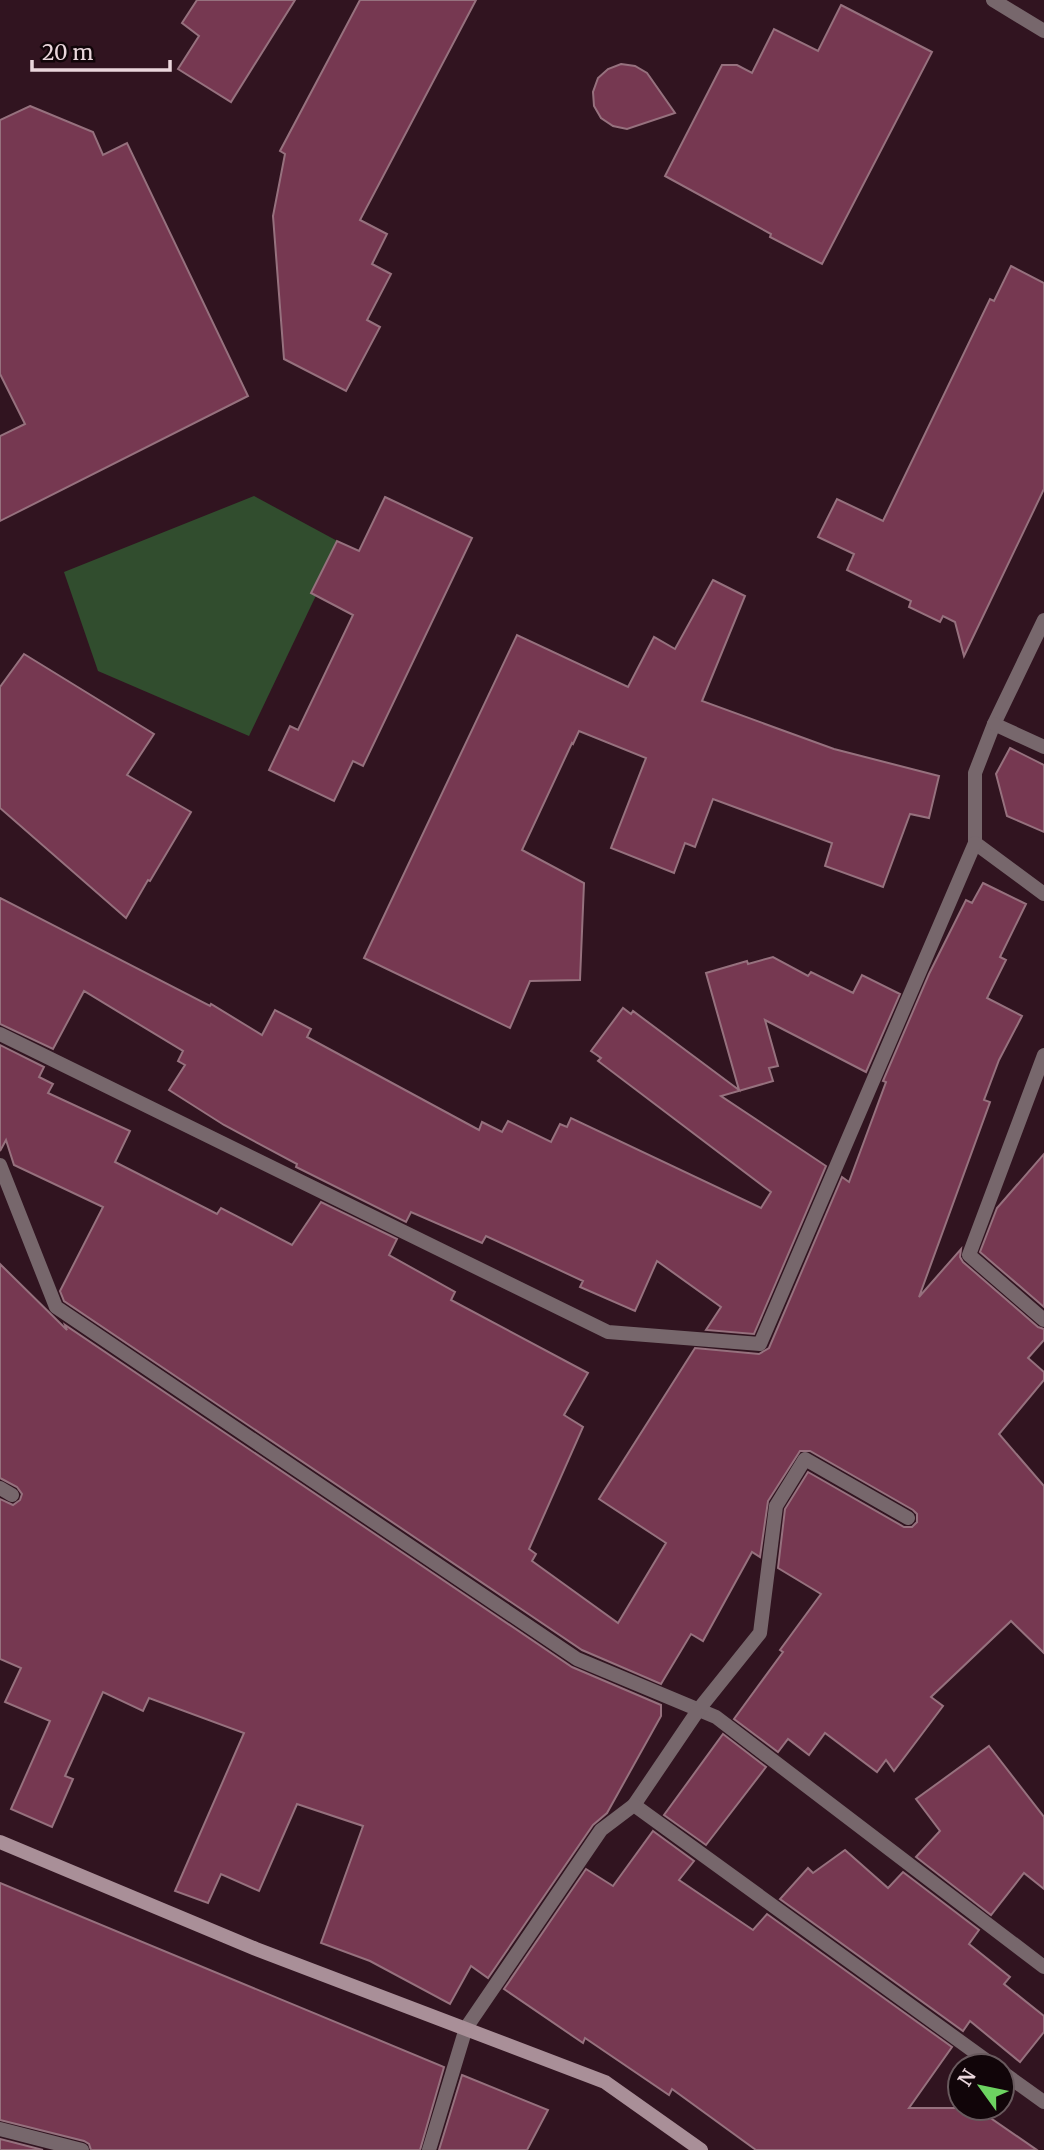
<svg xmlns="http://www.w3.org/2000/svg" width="1044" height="2150" viewBox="0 0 1044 2150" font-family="Merriweather,serif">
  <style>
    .green { fill: #314d2e }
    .building { fill: #763851; stroke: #96717e; stroke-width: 2 }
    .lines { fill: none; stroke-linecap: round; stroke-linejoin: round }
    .lane { stroke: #77676c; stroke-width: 14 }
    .street { stroke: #77676c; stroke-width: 14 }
    .secondary { stroke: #a98f98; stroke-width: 14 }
  </style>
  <rect width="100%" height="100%" fill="#311420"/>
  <polygon class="green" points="254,496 341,543 249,736 98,671 64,572"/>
  <g class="building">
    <polygon points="197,0 295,0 231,102 178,69 199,36 182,23"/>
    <polygon points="360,0 476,0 360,220 387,234 372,264 391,274 367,320 380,327 346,391 284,359 273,216 285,154 280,151"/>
    <polygon points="841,5 932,52 822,264 770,237 771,234 665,176 722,65 737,65 752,73 774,29 818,51"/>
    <polygon points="621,64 635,66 647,73 675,113 627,129 613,126 601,118 594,106 593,92 598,78 608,69"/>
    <polygon points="30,106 93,132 103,155 127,143 248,396 0,521 0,436 25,424 0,374 0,120"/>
    <polygon points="1011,266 1044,283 1044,489 964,656 955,622 943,616 940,622 909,607 911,601 847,570 854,554 818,537 837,499 883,521 990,299 994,301"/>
    <polygon points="385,497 472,538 363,766 353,761 334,801 269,770 290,726 298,730 353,615 311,593 337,541 359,551"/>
    <polygon points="713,580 745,596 702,701 834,749 939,776 929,818 910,814 883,887 825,866 832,843 713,799 695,847 685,843 674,873 611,848 646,758 579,731 573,744 572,743 522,850 584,883 580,980 530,981 510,1028 364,958 517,635 628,687 654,637 675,649"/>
    <polygon points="24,654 154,734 127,775 191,812 150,881 148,880 126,918 0,808 0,687"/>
    <polygon points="1010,748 1044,765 1044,832 1007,816 996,774"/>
    <polygon points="983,883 1026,904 1000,957 1006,960 987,998 1022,1016 999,1060 984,1100 990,1102 919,1297 961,1249 960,1257 963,1262 1038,1327 1044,1329 1044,1340 1028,1358 1044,1372 1044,1380 999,1434 1044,1486 1044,1653 1011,1621 931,1697 943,1706 894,1771 886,1760 877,1772 825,1733 809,1755 788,1739 778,1752 734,1719 783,1652 780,1650 821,1594 778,1568 785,1509 808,1472 904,1527 912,1527 917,1522 917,1514 913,1510 810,1451 800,1451 768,1501 760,1557 752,1552 703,1641 691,1634 661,1684 582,1650 64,1301 60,1291 103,1207 14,1165 6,1140 0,1151 0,1045 44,1067 39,1077 53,1084 48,1093 130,1131 115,1162 217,1214 221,1208 292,1245 321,1202 397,1239 389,1255 455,1292 451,1300 588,1373 564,1415 583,1427 529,1549 536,1554 532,1561 618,1623 666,1543 599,1499 695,1348 759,1354 769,1348 842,1177 849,1182 886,1082 883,1081 929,974 966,900 972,903"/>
    <polygon points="0,898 210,1006 211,1004 262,1035 275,1010 311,1029 307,1037 479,1130 482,1122 502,1132 508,1121 551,1142 560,1124 567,1127 571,1118 761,1208 771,1192 598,1061 601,1058 591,1051 623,1008 631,1014 633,1011 739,1090 706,973 747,961 748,964 773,957 808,976 811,972 853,993 862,975 900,994 866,1072 765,1020 778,1066 769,1068 773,1081 721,1096 826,1166 754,1334 706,1330 721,1307 657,1261 635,1311 580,1287 583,1281 486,1236 482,1243 411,1212 406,1222 296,1167 297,1164 224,1125 169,1090 185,1065 178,1061 183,1051 84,991 53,1049 0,1024"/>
    <polygon points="1044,1154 1044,1307 980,1252 997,1208"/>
    <polygon points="0,1264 67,1330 65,1325 572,1667 661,1705 661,1716 607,1813 593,1825 488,1978 471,1966 450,2004 370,1961 321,1943 363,1826 297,1804 259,1891 221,1874 208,1903 175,1891 244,1733 149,1698 143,1711 103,1692 65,1776 73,1779 52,1827 11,1809 50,1721 5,1702 21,1668 0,1659 0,1499 13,1505 20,1500 22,1494 17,1487 0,1478"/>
    <polygon points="723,1734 766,1767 706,1845 664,1815"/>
    <polygon points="989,1746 1044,1817 1044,1889 1024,1873 991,1915 916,1857 940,1831 916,1799"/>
    <polygon points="653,1831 694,1861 679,1880 753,1930 767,1914 952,2047 909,2108 976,2108 1037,2150 756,2150 672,2089 669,2095 585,2038 583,2043 504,1989 586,1869 613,1886"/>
    <polygon points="845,1850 888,1888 903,1872 979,1930 969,1944 1010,1977 1004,1984 1044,2016 1044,2032 1020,2062 970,2021 963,2031 780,1899 808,1868 813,1873"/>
    <polygon points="0,1883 444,2067 420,2150 91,2150 89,2144 84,2141 0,2120"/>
    <polygon points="462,2075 548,2110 527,2150 439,2150"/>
    <polygon points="0,2139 43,2150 0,2150"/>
  </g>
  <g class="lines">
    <polyline class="lane" points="0,1488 12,1495"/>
    <g class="street">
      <polyline points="993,0 1044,31"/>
      <polyline points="1044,620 994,724 975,773 975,843 1044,894"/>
      <polyline points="994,724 1044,747"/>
      <polyline points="0,1034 608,1332 760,1344 975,843"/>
      <polyline points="1044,1055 969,1255 1044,1320"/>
      <polyline points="0,1165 56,1307 577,1659 716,1717 1044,1967"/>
      <polyline points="634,1805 699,1709 760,1633 776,1506 805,1459 908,1518"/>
      <polyline points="1002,2072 1044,2102"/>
      <polyline points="0,2129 82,2150"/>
      <polyline points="429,2150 466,2028 601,1830 634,1805 994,2066"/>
    </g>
    <polyline class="secondary" points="0,1842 256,1949 605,2082 701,2150"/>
  </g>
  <g transform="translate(981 2087) rotate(303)"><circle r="33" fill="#110509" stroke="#68595d" stroke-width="2"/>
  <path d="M0-5L12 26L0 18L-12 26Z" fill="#6dd361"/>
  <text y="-10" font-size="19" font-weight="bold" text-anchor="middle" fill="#ead6dc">N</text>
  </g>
  <path d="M32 60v10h138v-10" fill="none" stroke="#ead6dc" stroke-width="3.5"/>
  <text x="42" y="60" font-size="21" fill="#ead6dc" stroke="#110509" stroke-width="5" paint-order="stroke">20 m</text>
</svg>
